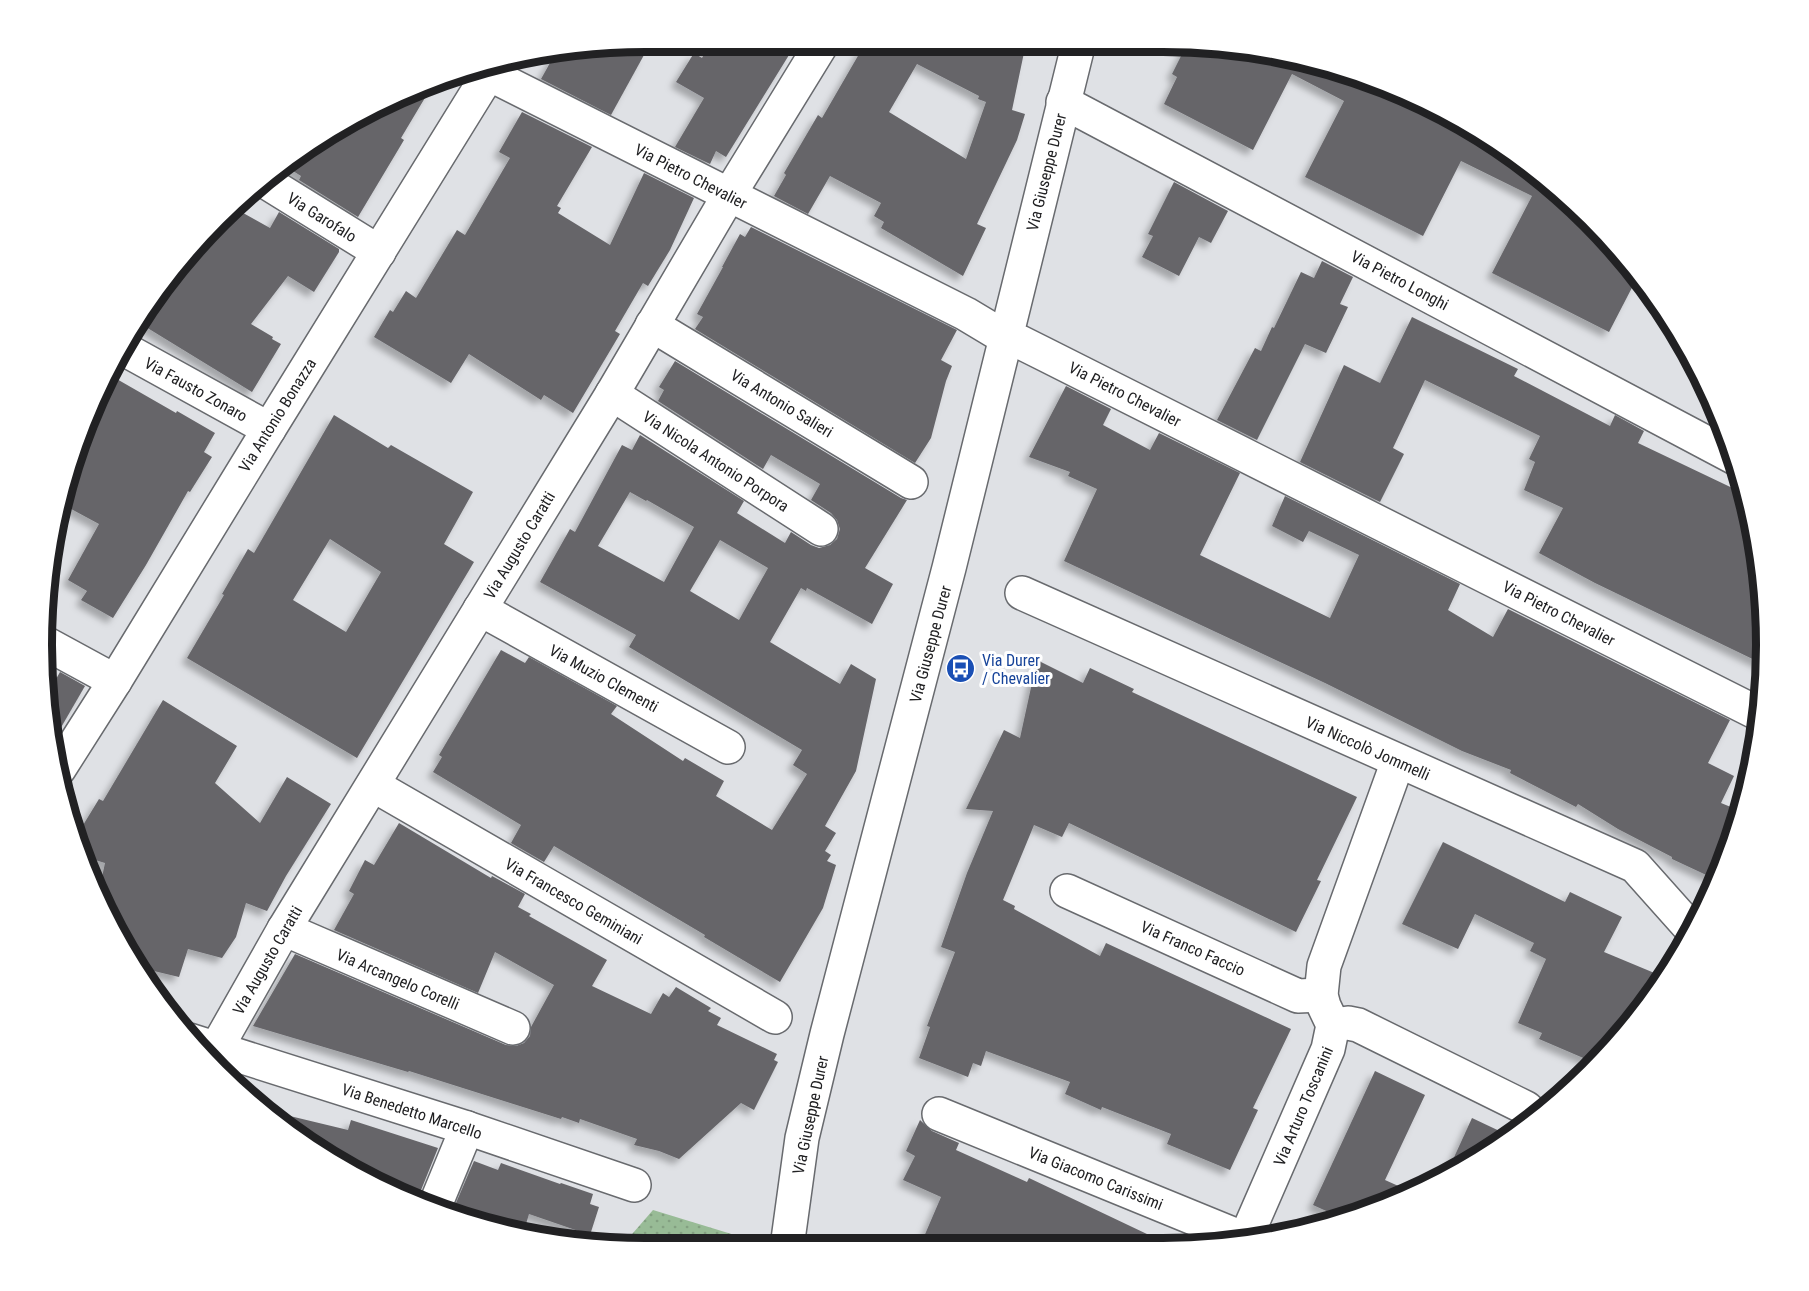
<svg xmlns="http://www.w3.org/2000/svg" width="1809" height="1291" viewBox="0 0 1809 1291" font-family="'Roboto Condensed',sans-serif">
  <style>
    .grass { fill: url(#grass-dots) }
    .building { fill: #666569; fill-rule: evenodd; filter: url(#shadow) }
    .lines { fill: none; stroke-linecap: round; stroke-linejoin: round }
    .minor-casing { stroke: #686a6e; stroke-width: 36 }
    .tertiary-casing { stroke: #686a6e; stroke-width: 36 }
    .minor { stroke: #fff; stroke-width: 33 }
    .tertiary { stroke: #fff; stroke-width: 33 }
    .labels { text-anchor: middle; stroke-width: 6; stroke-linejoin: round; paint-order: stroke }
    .street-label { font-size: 16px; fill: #212123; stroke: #fff }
    .transit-label { font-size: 16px; fill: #164399; stroke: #fff; text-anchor: start }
    .rim { fill: none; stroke: #212123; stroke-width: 8 }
  </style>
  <defs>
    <pattern id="grass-dots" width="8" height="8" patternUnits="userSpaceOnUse" patternTransform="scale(1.5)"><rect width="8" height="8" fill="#98bb96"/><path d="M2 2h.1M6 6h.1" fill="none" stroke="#83a081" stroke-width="1.8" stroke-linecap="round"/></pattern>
    <filter id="shadow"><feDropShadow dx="-5.5" dy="5.5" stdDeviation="3" flood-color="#0004"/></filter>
  </defs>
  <rect width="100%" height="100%" fill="#dfe1e5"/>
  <polygon class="grass" points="653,1210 738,1236 749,1247 620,1248"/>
  <g class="building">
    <polygon points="711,42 767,42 789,55 726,157 716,151 710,164 675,147 704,98 676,82 694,53 702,58"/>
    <path d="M866 42 1026 43 1012 110 1025 114 1017 140 977 224 986 228 963 276 881 228 884 222 874 216 881 203 830 176 808 214 774 196 786 175 784 173 818 115 822 118ZM917 64 979 96 978 99 986 102 966 159 889 112Z"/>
    <polygon points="1187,44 1282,54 1368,80 1367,82 1415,107 1423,110 1426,104 1466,123 1561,192 1617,248 1638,276 1609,332 1492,273 1532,196 1461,161 1423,236 1305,177 1344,101 1292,74 1253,150 1164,104 1177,77 1172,74"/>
    <polygon points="625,45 644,55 611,115 541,79 555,54"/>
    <polygon points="435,81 401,138 404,140 358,217 299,180 301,176 285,166 310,144 414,88"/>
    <polygon points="522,112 592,147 557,206 561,208 558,213 610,245 644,173 694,198 670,250 648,286 643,283 615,331 620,334 573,413 544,395 541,400 469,354 451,383 374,337 390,310 393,312 406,291 416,298 457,230 465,235 510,158 499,152"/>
    <polygon points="1174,182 1228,211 1211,243 1199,237 1179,276 1142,257 1153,236 1148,234"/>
    <polygon points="236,209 270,228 279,212 339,249 339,252 314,292 288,276 251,324 273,337 272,339 281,344 252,392 141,324 192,247"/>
    <polygon points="751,227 957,330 941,360 952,366 946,381 931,438 915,463 695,329 703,317 697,314 723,267 722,267 740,234 745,237"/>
    <polygon points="1322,261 1353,277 1340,304 1348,307 1326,353 1305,344 1257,440 1217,420 1255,348 1261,351 1272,327 1274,328 1301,272 1314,278"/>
    <polygon points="1412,317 1518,369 1514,376 1610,426 1615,415 1644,431 1638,443 1745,494 1762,567 1765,665 1595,583 1539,553 1563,508 1524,490 1535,462 1529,459 1540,436 1425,380 1393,448 1404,454 1380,502 1300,462 1344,365 1380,383"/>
    <path d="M675 361 901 498 907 500 865 568 893 584 872 624 807 588 806 591 801 588 770 642 840 684 851 664 876 679 856 771 825 826 836 833 825 851 831 855 827 861 836 865 823 908 780 982 704 937 705 935 554 846 544 862 511 843 521 825 433 772 442 757 439 755 501 650 525 663 529 657 617 706 611 714 683 761 685 758 724 781 716 796 772 830 807 774 793 765 802 750 629 647 636 635 540 582 570 529 575 532 622 445 632 450 640 435 744 501 737 513 785 543 791 532 811 545 819 548 830 545 837 539 840 529 837 520 831 513 811 500 820 484 771 455 763 469 658 401 664 390 659 387ZM630 492 646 501 647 500 694 527 664 582 598 546ZM720 540 768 568 739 620 690 591Z"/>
    <polygon points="115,378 176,413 177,411 215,433 204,452 212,457 190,492 188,491 146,565 113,618 81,600 87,591 68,580 99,524 60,503 63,489 88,421"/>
    <polygon points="1066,386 1111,409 1103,425 1150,450 1159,433 1240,473 1200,555 1330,618 1359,555 1309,531 1303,542 1272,526 1285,496 1460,584 1448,610 1493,637 1508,609 1730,720 1708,763 1734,776 1721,803 1743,812 1717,880 1672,859 1672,857 1618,829 1578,804 1576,807 1510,773 1511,770 1462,751 1325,683 1064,561 1097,489 1068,476 1070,472 1029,457"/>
    <path d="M334 415 388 448 391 445 473 492 444 544 474 562 357 758 187 658 224 595 222 594 248 549 254 553ZM330 539 381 572 346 632 293 600Z"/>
    <polygon points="1037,660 1083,683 1090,668 1134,689 1132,692 1357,797 1317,880 1321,881 1296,932 1069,823 1062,837 1034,825 1003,900 1015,906 1014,909 1100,956 1106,943 1291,1029 1253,1108 1258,1110 1230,1170 1167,1144 1171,1134 1102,1107 1101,1110 1065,1094 1070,1082 986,1051 981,1066 973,1063 968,1077 919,1058 930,1027 927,1026 955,952 941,947 967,873 993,811 966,809 1004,730 1020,738"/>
    <polygon points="60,672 85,686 52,743 47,724 47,695"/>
    <polygon points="163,700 237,746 215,783 260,823 287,777 331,804 286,876 267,911 246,903 236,937 222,958 188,949 179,977 137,967 123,948 98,896 105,863 82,856 77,835 99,799 103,801"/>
    <polygon points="399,823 491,878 492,876 525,894 518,907 531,914 529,916 607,960 592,986 651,1014 663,993 669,997 676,987 711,1008 708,1011 721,1018 717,1025 777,1054 774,1060 778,1062 754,1110 741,1103 679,1159 659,1151 634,1145 637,1139 580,1119 579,1123 562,1117 561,1119 409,1071 408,1072 253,1026 295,954 506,1045 516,1046 524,1043 530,1036 531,1027 554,985 495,952 478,993 334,930 354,894 349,891 365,860 374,865"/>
    <polygon points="1443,842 1565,902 1570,892 1622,917 1604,952 1664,977 1642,1013 1595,1063 1539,1039 1542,1033 1518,1023 1546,959 1530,951 1534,943 1475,914 1458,949 1402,924"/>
    <polygon points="1375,1071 1425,1095 1385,1180 1414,1193 1344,1219 1313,1205"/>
    <polygon points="265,1110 348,1130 351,1120 438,1148 417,1200 378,1187 278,1124 265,1112"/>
    <polygon points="1472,1118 1508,1135 1445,1177"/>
    <polygon points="920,1120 932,1131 959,1143 956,1150 1027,1182 1029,1178 1168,1244 920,1246 941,1197 903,1180 915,1156 906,1151"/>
    <polygon points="474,1161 498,1170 501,1163 560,1184 561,1183 593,1194 590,1204 599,1207 590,1235 529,1214 523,1234 489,1228 456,1216 457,1211 453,1210"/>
  </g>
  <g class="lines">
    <defs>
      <g id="minor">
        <polyline points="475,67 966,314 1006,338 1020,342 1044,354 1761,715"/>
        <polyline points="1063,102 1737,459"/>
        <polyline points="266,182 379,252"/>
        <polyline points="652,325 911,482"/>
        <polyline points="124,349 269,429"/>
        <polyline points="612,394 821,529"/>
        <polyline points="1022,593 1635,866 1693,931"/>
        <polyline points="480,609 728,747"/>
        <polyline points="47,644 115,681"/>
        <polyline points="59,769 115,681 269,429 496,62"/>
        <polyline points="373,785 775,1017"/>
        <polyline points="1067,891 1298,996 1321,995"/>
        <polyline points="284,929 513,1028"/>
        <polyline points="1333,1025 1348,1023 1358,1025 1526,1108 1536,1117"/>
        <polyline points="189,1040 467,1128 634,1185"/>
        <polyline points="216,1049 284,929 612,394 729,195 823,42"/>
        <polyline points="939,1114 1252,1242"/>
        <polyline points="434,1208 467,1128"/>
        <polyline points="1243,1244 1328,1049 1333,1025 1324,1006 1321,995 1324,966 1398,761"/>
      </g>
      <polyline id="tertiary" points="787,1247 802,1138 827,1034 949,568 1079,42"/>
    </defs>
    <use href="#minor" class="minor-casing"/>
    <use href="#tertiary" class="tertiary-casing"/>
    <use href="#minor" class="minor"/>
    <use href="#tertiary" class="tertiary"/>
  </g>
  <defs>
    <symbol id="bus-disc" viewBox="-11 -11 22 22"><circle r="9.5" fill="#1a4fb4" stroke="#fff"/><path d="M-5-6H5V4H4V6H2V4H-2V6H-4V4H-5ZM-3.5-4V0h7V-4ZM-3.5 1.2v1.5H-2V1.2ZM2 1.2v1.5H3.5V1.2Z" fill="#fff"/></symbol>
  </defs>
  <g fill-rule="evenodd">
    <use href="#bus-disc" x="944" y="652" width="33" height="33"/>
  </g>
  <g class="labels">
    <g class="street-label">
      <text transform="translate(1046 172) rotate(-76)" y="6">Via Giuseppe Durer</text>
      <text transform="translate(691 176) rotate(27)" y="6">Via Pietro Chevalier</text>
      <text transform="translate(322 217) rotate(32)" y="6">Via Garofalo</text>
      <text transform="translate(1400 280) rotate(28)" y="6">Via Pietro Longhi</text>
      <text transform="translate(196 389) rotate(29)" y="6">Via Fausto Zonaro</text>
      <text transform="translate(1125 394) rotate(27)" y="6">Via Pietro Chevalier</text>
      <text transform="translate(782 403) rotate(31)" y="6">Via Antonio Salieri</text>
      <text transform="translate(277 415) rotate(-58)" y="6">Via Antonio Bonazza</text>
      <text transform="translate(716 461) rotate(33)" y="6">Via Nicola Antonio Porpora</text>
      <text transform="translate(519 545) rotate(-59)" y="6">Via Augusto Caratti</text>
      <text transform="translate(1559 613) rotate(27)" y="6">Via Pietro Chevalier</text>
      <text transform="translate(930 644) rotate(-75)" y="6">Via Giuseppe Durer</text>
      <text transform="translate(604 678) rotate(29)" y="6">Via Muzio Clementi</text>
      <text transform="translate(1368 748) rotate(24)" y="6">Via Niccolò Jommelli</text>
      <text transform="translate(574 901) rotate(30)" y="6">Via Francesco Geminiani</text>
      <text transform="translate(1193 948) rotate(24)" y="6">Via Franco Faccio</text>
      <text transform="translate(267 960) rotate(-60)" y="6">Via Augusto Caratti</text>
      <text transform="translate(398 979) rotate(23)" y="6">Via Arcangelo Corelli</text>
      <text transform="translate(1303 1106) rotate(-67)" y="6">Via Arturo Toscanini</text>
      <text transform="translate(412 1111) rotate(18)" y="6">Via Benedetto Marcello</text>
      <text transform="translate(810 1115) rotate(-78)" y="6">Via Giuseppe Durer</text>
      <text transform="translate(1096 1178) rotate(22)" y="6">Via Giacomo Carissimi</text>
    </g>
    <g class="transit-label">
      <text x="982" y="666">Via Durer<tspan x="982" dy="18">/ Chevalier</tspan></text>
    </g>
  </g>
  <path d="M0 0H1809V1291H0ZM645 52H1163A593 593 0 0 1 1756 645V645A593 593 0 0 1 1163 1238H645A593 593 0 0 1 52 645V645A593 593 0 0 1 645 52Z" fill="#fff" fill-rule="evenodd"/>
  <path class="rim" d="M645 52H1163A593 593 0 0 1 1756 645V645A593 593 0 0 1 1163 1238H645A593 593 0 0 1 52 645V645A593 593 0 0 1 645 52Z"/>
</svg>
